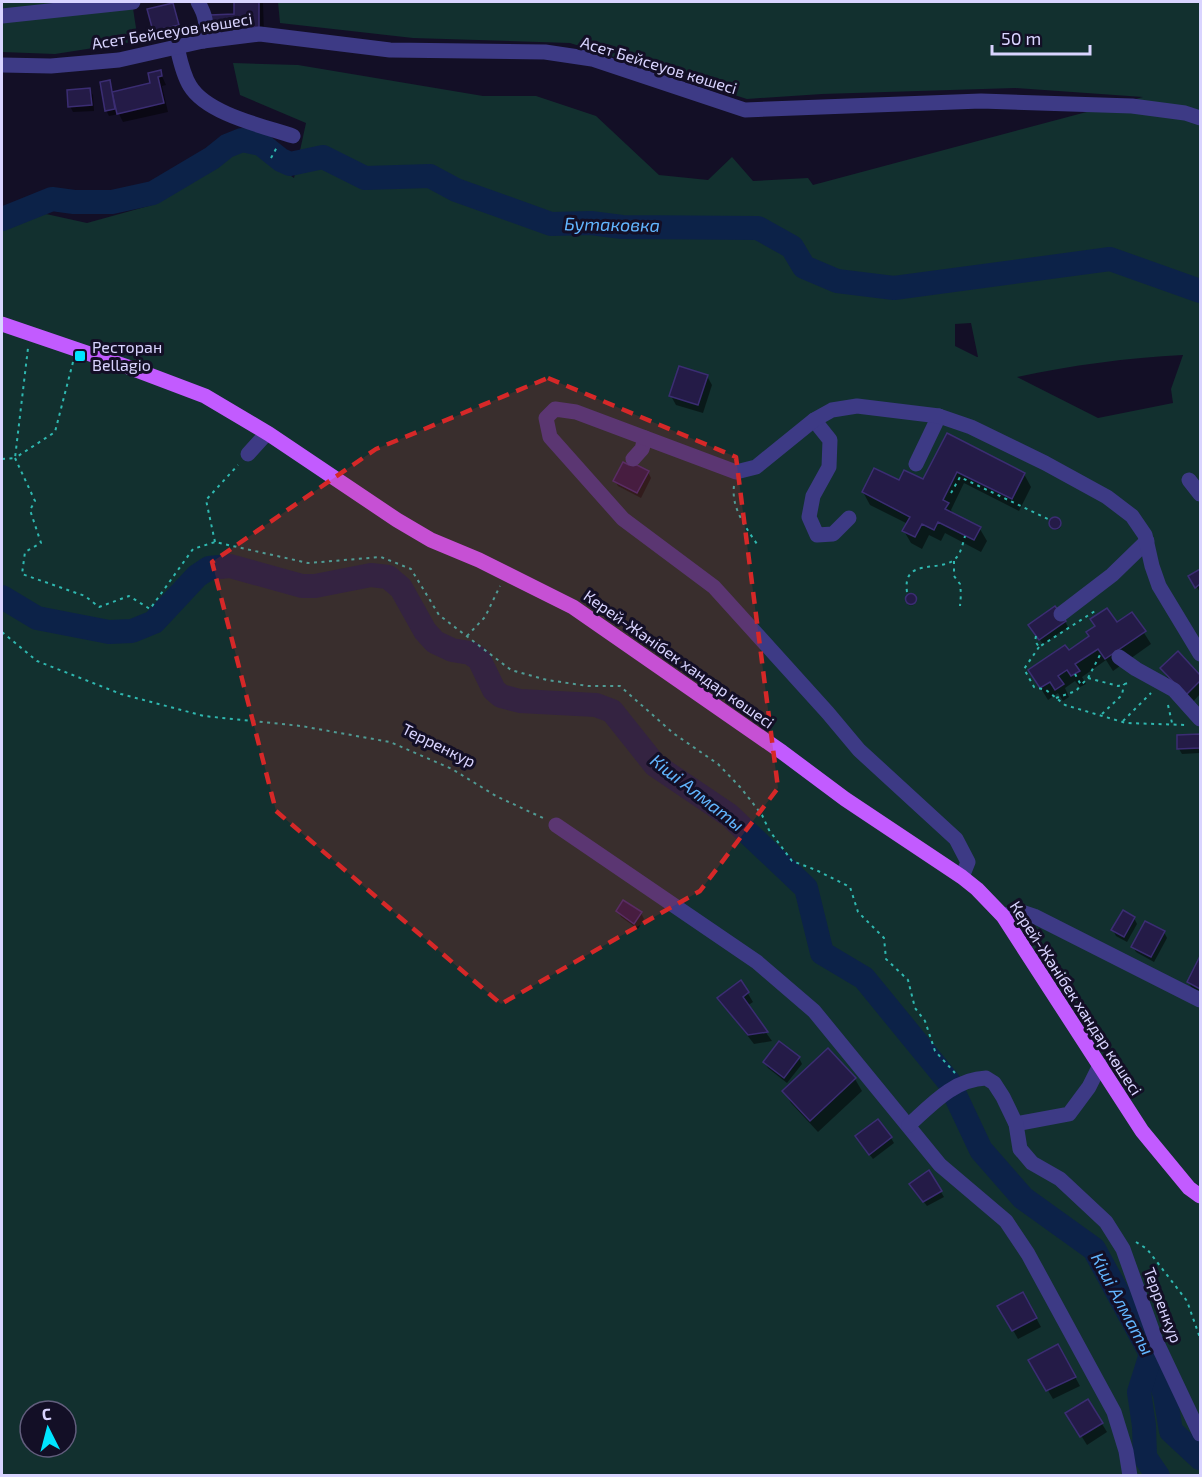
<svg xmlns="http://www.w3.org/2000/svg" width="1202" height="1477" viewBox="0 0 1202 1477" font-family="'Exo 2',sans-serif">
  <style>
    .green { fill: #12302f; fill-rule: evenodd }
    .shadow { fill: #0007 }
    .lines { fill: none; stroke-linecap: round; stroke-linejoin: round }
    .river { stroke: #0c2248; stroke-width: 24 }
    .building { fill: #241b47; stroke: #3b2d73; stroke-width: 1.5 }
    .path { stroke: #2fb8b0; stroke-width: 2; stroke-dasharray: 3 4.5; stroke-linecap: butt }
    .minor { stroke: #3d3a85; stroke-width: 15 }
    .major { stroke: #c25bff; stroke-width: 15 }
    .marked { fill: #d62828; fill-opacity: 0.2; stroke: #d62828; stroke-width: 4.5; stroke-dasharray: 12 8; stroke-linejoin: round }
    .poi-dot { fill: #00e5ff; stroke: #130f26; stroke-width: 2 }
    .labels { text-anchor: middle; stroke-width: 6; stroke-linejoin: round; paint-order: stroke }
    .street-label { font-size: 16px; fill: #d9d4ff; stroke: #130f26 }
    .poi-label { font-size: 16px; fill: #d9d4ff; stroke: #130f26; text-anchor: start }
    .water-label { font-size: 18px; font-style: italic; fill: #62b6ff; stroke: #130f26 }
  </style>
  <rect width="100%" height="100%" fill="#130f26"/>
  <g class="green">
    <polygon points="2,2 132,2 138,41 55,54 2,52"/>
    <path d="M278 2H1200V1475H2V228L46 214 87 223 152 205 208 166 246 145 294 178 306 123 240 95 233 63 298 65 483 96H536L596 116 659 175 708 180 732 157 753 181 808 178 813 185 1143 97 1015 88 822 94 747 99 570 43 413 38 280 23ZM971 323 978 357H977L955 346V324ZM1183 355 1171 389 1173 403 1098 418 1017 377C1072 365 1127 358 1183 355ZM30 1411H66V1447H30Z"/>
  </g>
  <g class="shadow">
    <polygon points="235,2 263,2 264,36 217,37 212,28 235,16"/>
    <polygon points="172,4 181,30 158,36 149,11"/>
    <polygon points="160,72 166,85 162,86 168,112 123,122 119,114 109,116 106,110 109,82 114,93 152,85"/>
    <polygon points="90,90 93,95 94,111 73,112 70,106"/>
    <polygon points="707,376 712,385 703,413 676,405 671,396"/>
    <polygon points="947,435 1024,474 1031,487 1019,511 964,483 951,510 954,516 980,529 987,541 981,552 945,533 941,541 929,535 922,549 911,543 904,531 908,524 870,505 863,492 900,482 924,481"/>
    <polygon points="648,472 651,478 641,498 618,486 615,481"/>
    <circle cx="1056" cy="525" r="5"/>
    <polygon points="1200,571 1200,592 1190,577"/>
    <circle cx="911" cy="601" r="4.5"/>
    <polygon points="1132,614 1151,644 1113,671 1106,660 1082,677 1086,684 1080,687 1075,681 1065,688 1069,697 1063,701 1058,693 1048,700 1030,671 1068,652"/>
    <polygon points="1065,621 1068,627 1043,644 1033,631"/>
    <polygon points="1178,653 1200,678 1200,694 1192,703 1167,677 1162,668"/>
    <polygon points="1200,735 1200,753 1182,754 1179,749 1178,737"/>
    <polygon points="618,911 641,913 644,919 638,929 621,917"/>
    <polygon points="1134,918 1137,924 1127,942 1116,936 1113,930"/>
    <polygon points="1164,932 1167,938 1154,962 1136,952 1133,947"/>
    <polygon points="1200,959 1200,995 1194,991 1188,982"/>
    <polygon points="741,982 753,1002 747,1006 772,1041 754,1044 719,999"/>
    <polygon points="828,1050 855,1079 862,1091 818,1132 791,1103 784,1091"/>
    <polygon points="799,1058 802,1064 787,1083 768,1068 764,1062"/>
    <polygon points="891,1138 894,1143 873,1159 860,1142"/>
    <polygon points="929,1172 944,1197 927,1206 914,1189"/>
    <polygon points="1023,1294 1041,1327 1018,1339 1000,1307"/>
    <polygon points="1058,1346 1080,1386 1053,1399 1030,1360"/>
    <polygon points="1088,1401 1107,1432 1087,1445 1067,1413"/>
  </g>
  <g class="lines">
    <g class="river">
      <polyline points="2,219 52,199 74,202 112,202 153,193 212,158 227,146 242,140 261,144 281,160 290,164 323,157 365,178 430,176 456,190 551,224 591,223 622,227 758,228 792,247 804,267 837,281 894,288 1110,259 1200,291"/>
      <polyline points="2,597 37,618 109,632 132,631 154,622 197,576 209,568 230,566 302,586 315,586 371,575 388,577 401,588 425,631 435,642 452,650 470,653 479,659 494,690 501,696 520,701 596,705 612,711 655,765 729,815 806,888 822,953 864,978 949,1082 981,1150 1023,1198 1094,1249 1151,1354 1165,1395 1171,1431 1200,1458"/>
      <polyline points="1151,1354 1139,1392 1144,1426 1145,1457 1158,1476"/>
    </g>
  </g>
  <g class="building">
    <polygon points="234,2 259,2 259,27 210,29 210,15 234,14"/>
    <polygon points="173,3 179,25 153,31 147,9"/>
    <polygon points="161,70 162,76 158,77 164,103 117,114 112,92 150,83 148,73"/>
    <polygon points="110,80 115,109 105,111 100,82"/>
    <polygon points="90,88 92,105 68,107 67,90"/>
    <polygon points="679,366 708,375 698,405 669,396"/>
    <polygon points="947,433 1025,473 1012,499 957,472 943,500 949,503 945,509 981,527 974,540 938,522 934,530 922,524 915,537 902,531 910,517 862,492 874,468 899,480 904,470 923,479"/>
    <polygon points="623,462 629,465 631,462 649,471 637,493 613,481"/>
    <circle cx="1055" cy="523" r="6"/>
    <polygon points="1200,569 1200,584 1195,588 1188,576"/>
    <circle cx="911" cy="599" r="5.5"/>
    <polygon points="1055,606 1066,621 1039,640 1028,625"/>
    <polygon points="1107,608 1117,622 1132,612 1146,631 1105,659 1098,649 1075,664 1080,671 1071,676 1067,670 1058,676 1064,684 1055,690 1050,682 1040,688 1028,670 1065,645 1069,650 1089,636 1086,632 1095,626 1090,619"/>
    <polygon points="1178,651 1200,675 1200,681 1186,695 1160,668"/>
    <polygon points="1200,734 1200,748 1177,749 1177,735"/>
    <polygon points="623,900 642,912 634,924 616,911"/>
    <polygon points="1123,910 1135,917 1124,937 1111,930"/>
    <polygon points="1145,921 1165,931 1151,957 1131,947"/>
    <polygon points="1200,956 1200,989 1187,982"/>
    <polygon points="741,980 749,992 743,997 768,1032 748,1035 717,998"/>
    <polygon points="779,1041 800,1057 784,1078 763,1062"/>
    <polygon points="828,1048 856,1078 810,1121 782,1091"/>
    <polygon points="878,1119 892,1137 869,1155 855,1136"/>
    <polygon points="929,1170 942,1191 923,1202 909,1184"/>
    <polygon points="1023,1292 1037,1318 1012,1331 997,1306"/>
    <polygon points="1058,1344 1076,1377 1046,1391 1028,1360"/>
    <polygon points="1088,1399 1103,1423 1080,1437 1065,1413"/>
  </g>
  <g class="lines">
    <g class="path">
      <polyline points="271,158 277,147"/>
      <polyline points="73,362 55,432 15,458 35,501 30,510 41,543 25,552 22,574 85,596 99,607 129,596 150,609 193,549 215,542 308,563 381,557 411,569 439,615 511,670 547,680 588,686 620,686 673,733 718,764 741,788 762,815 769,830 792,861 816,870 850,887 858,912 884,938 886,959 908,980 915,1008 925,1021 935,1051 955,1073"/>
      <polyline points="2,459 15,458 28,348"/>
      <path d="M734 486C731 509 747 529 759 547"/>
      <polyline points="951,493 960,477 1050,520"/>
      <polyline points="215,542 206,500 238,465"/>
      <polyline points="954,561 954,576 960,584 961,594 960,606"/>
      <path d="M907 592C902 556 941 574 956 558 961 553 963 543 965 536"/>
      <polyline points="2,632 37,661 121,694 204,716 301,726 390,742 452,769 496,796 543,818"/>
      <polyline points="467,636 485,617 500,586"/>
      <polyline points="1036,636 1035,641 1039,647 1095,611"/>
      <polyline points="1039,647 1024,669 1034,687 1046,690 1065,705 1126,723 1186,725"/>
      <polyline points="1075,674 1081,685 1088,678 1101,653"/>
      <polyline points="1088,678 1118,686 1131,682"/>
      <polyline points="1056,698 1076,691 1081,685"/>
      <polyline points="1168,705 1172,723"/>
      <polyline points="1102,714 1122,695 1124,684"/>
      <polyline points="1123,721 1151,693"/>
      <polyline points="1136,1242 1147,1249 1187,1301 1200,1338"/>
    </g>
    <g class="minor">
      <path d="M198 2C206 16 208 25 203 41"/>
      <polyline points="2,16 133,2"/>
      <path d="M177 47C180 60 183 75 190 86 207 114 263 126 293 136"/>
      <polyline points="2,65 51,66 119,60 203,41 260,34 390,50 545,52 592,59 745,110 981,101 1132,106 1185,113 1200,118"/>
      <polyline points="814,420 830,440 829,467 813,496 809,517 817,535 833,534 849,518"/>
      <polyline points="248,454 267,433"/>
      <polyline points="633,459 642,449 645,438"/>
      <polyline points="916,464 939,416"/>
      <polyline points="1189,480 1200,494"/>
      <polyline points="1061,614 1112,575 1147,541"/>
      <polyline points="1119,657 1136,669 1174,690 1200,719"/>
      <polyline points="556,825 757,962 814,1011 940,1165 1006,1221 1028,1254 1114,1412 1126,1451 1130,1476"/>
      <polyline points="962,877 968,862 956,839 859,750 828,713 714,587 623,519 550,437 546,418 555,409 576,412 736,472 756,467 814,420 832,410 857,406 939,416 971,427 1045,463 1107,497 1132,516 1145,535 1152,566 1159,586 1200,654"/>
      <polyline points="1003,916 1019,911 1034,916 1200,1000"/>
      <polyline points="1016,1124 1069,1114 1089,1087 1100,1065"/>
      <path d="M909 1125C931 1105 954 1079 986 1078L994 1083 1003 1097 1016 1124 1020 1149 1032 1163 1060 1179 1106 1222 1123 1249 1156 1341 1200 1434"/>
    </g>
    <polyline class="major" points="2,324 131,368 205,396 269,434 397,520 431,540 479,560 573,607 782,752 845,799 962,877 977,889 1003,916 1142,1131 1189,1188 1200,1196"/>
  </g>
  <path class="marked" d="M548 378 736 457 778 788 700 891 501 1004 276 811 212 562 376 449Z"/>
  <rect class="poi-dot" x="74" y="350" width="12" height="12" rx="3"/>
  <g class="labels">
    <g class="street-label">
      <text transform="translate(172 31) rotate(-9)" y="6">Асет Бейсеуов көшесі</text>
      <text transform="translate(659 65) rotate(17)" y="6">Асет Бейсеуов көшесі</text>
      <text transform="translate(679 659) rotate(35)" y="6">Керей-Жәнібек хандар көшесі</text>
      <text transform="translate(439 745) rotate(26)" y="6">Терренкур</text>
      <text transform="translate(1076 998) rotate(57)" y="6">Керей-Жәнібек хандар көшесі</text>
      <text transform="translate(1163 1305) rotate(69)" y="6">Терренкур</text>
    </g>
    <g class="poi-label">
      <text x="92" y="353">Ресторан<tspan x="92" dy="18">Bellagio</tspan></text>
    </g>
    <g class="water-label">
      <text transform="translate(612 225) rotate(1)" y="6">Бутаковка</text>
      <text transform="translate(697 793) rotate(38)" y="6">Кіші Алматы</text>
      <text transform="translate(1122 1304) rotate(62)" y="6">Кіші Алматы</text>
    </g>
  </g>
  <rect width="1202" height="1477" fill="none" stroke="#d9d4ff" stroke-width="6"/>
  <g transform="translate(48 1429) rotate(354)"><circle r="28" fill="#130f26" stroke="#625e7d" stroke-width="1.5"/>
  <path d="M0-4.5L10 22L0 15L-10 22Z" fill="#00e5ff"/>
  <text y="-9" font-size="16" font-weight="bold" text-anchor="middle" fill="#d9d4ff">С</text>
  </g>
  <path d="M992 45v9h98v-9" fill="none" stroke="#d9d4ff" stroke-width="3"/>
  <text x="1001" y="45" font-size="18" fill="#d9d4ff" stroke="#130f26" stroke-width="4.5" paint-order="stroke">50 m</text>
</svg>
